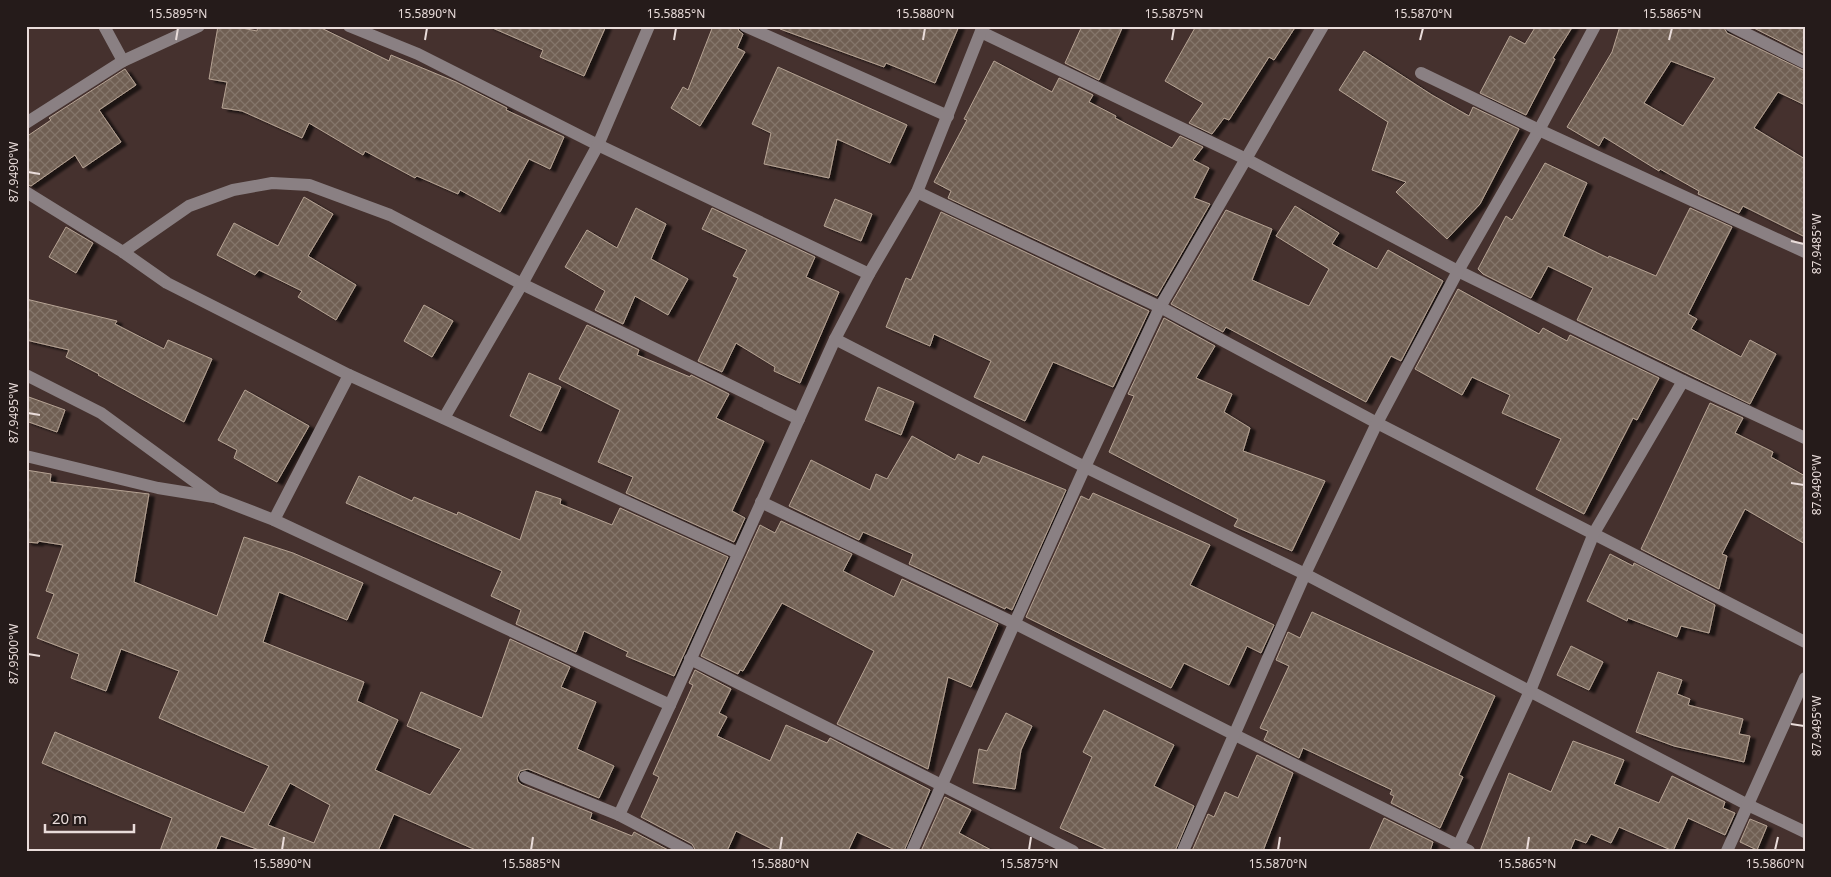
<svg xmlns="http://www.w3.org/2000/svg" width="1831" height="877" viewBox="0 0 1831 877" font-family="'Noto Sans',sans-serif">
  <style>
    .building { fill: url(#building-cross-hatch); stroke: #b6a394; fill-rule: evenodd; filter: url(#shadow) }
    .lines { fill: none; stroke-linecap: round; stroke-linejoin: round }
    .minor { stroke: #8a8083; stroke-width: 12 }
    .ticks { fill: none; stroke: #e9dcda; stroke-width: 2 }
    .neatline { fill: none; stroke: #e9dcda; stroke-width: 2 }
    .ticks-label { font-size: 12px; text-anchor: middle; fill: #e9dcda }
  </style>
  <defs>
    <pattern id="building-cross-hatch" width="8" height="8" patternUnits="userSpaceOnUse" patternTransform="scale(1.25)"><rect width="8" height="8" fill="#705f52"/><path d="M0 0l8 8M0 8l8-8" fill="none" stroke="#84756a"/></pattern>
    <filter id="shadow"><feDropShadow dx="5.5" dy="3" stdDeviation="1" flood-color="#0009"/></filter>
  </defs>
  <rect width="100%" height="100%" fill="#45312e"/>
  <g class="building">
    <polygon points="218,26 232,26 257,31 258,26 317,26 389,61 391,55 456,82 507,108 506,110 564,137 550,169 529,159 500,212 460,190 458,194 417,176 415,178 365,151 363,155 309,123 302,138 242,111 222,108 227,82 209,79"/>
    <polygon points="488,26 606,26 584,76 540,57 543,50"/>
    <polygon points="713,26 737,26 739,31 743,34 737,48 745,52 700,126 671,108 683,87 688,90"/>
    <polygon points="781,26 959,26 935,83 886,63 884,67 780,29"/>
    <polygon points="1082,26 1123,26 1099,80 1065,63"/>
    <polygon points="1196,26 1296,26 1274,60 1269,57 1229,120 1224,118 1212,134 1189,123 1203,103 1165,81"/>
    <polygon points="1536,26 1573,26 1553,58 1555,59 1526,115 1480,93 1510,36 1525,44"/>
    <path d="M1620 26H1723L1727 33 1805 71V105L1778 92 1754 128 1805 159V237L1743 206 1739 213 1698 194 1699 191 1660 169 1659 171 1604 137 1599 146 1567 127 1612 52ZM1671 61 1715 78 1683 126 1644 103Z"/>
    <polygon points="1750,26 1805,26 1805,54"/>
    <polygon points="1364,51 1432,95 1469,116 1473,107 1519,129 1480,204 1447,239 1396,192 1406,182 1372,170 1388,122 1339,90"/>
    <polygon points="994,61 1052,92 1059,78 1093,95 1089,102 1116,116 1115,118 1172,148 1180,136 1203,147 1193,160 1209,168 1194,198 1210,204 1157,296 948,198 951,191 934,182 967,120 964,119"/>
    <polygon points="778,67 907,125 890,163 837,139 829,178 764,164 771,133 752,124"/>
    <polygon points="125,69 136,85 99,110 121,142 83,168 75,155 31,186 26,184 26,137 51,120 49,118"/>
    <polygon points="1545,163 1587,183 1563,236 1608,258 1609,256 1656,276 1690,208 1732,227 1688,314 1697,319 1691,329 1741,357 1750,340 1776,354 1750,404 1577,320 1593,288 1548,266 1531,298 1483,274 1478,269 1506,216 1512,220"/>
    <polygon points="304,197 333,214 308,256 356,285 336,320 298,297 302,291 259,270 255,275 217,255 234,223 278,246"/>
    <polygon points="835,199 872,214 861,241 824,226"/>
    <polygon points="1295,206 1339,233 1332,244 1377,269 1388,250 1443,281 1401,361 1391,356 1366,402 1226,327 1223,332 1171,304 1226,210 1272,229 1252,280 1309,306 1329,269 1276,236"/>
    <polygon points="636,208 666,224 651,259 688,279 668,315 635,296 623,324 595,310 605,291 565,267 587,230 617,248"/>
    <polygon points="712,208 815,257 806,277 839,292 800,383 774,371 775,367 736,343 722,372 698,361 738,278 733,276 747,250 702,229"/>
    <polygon points="941,212 1149,311 1113,387 1053,362 1025,421 974,397 991,361 934,334 930,346 886,327 906,278 911,280"/>
    <polygon points="66,227 93,243 76,273 49,257"/>
    <polygon points="1458,289 1539,334 1543,328 1567,341 1570,335 1659,378 1637,420 1633,418 1584,514 1536,489 1561,439 1502,413 1510,395 1472,377 1462,395 1415,369"/>
    <polygon points="26,299 117,321 115,324 164,349 168,340 212,359 184,422 98,375 99,374 66,357 69,350 26,340"/>
    <polygon points="424,305 453,321 432,357 404,341"/>
    <polygon points="1164,318 1215,346 1196,378 1232,394 1224,412 1250,428 1243,451 1325,481 1292,551 1234,526 1238,519 1109,452 1134,396 1128,394"/>
    <polygon points="587,325 639,350 637,355 690,377 691,375 729,394 716,418 764,441 732,511 745,518 734,542 626,493 633,477 598,462 620,410 559,379"/>
    <polygon points="529,373 561,387 541,431 510,416"/>
    <polygon points="878,387 914,402 901,435 865,420"/>
    <polygon points="245,390 309,426 277,482 234,458 237,450 218,440"/>
    <polygon points="26,396 65,410 57,432 26,421"/>
    <polygon points="1710,403 1743,418 1735,433 1773,452 1771,457 1805,476 1805,544 1745,509 1722,554 1727,556 1719,589 1641,549"/>
    <polygon points="912,436 955,460 958,454 979,464 983,456 1066,490 1012,610 1006,607 1005,609 909,564 913,554 863,532 859,540 789,506 811,460 870,490 876,474 887,479"/>
    <path d="M26 470 51 474 50 482 149 494 134 582 217 616 244 537 293 553 363 583 347 620 279 592 263 642 364 682 357 701 398 720 375 770 430 795 461 749 407 726 421 692 482 718 510 639 570 667 561 687 596 702 577 749 614 766 599 798 528 769 520 771 517 778 518 782 522 785 592 813 590 819 632 836 634 832 670 851H478L394 814 378 851H262L221 836 215 851H160L172 818 42 763 55 732 244 813 269 766 159 718 179 671 121 649 106 691 71 678 79 654 37 638 54 594 46 591 63 545 38 541V543L26 542ZM290 783 330 805 314 843 268 825Z"/>
    <polygon points="359,476 412,501 414,497 457,515 458,512 520,540 536,491 561,499 560,504 612,525 620,508 728,557 674,676 626,656 628,652 584,631 576,652 516,624 521,610 491,596 502,571 346,503"/>
    <polygon points="1093,493 1210,545 1190,585 1274,625 1261,653 1247,646 1229,685 1184,663 1171,688 1026,617 1081,496 1089,500"/>
    <polygon points="781,521 852,554 843,571 894,597 902,579 998,624 971,687 948,677 928,769 837,724 874,651 782,603 743,671 740,670 738,674 701,656 760,525 775,533"/>
    <polygon points="1610,554 1633,566 1634,563 1715,605 1709,633 1681,626 1677,637 1628,618 1627,621 1587,601"/>
    <polygon points="1312,612 1495,696 1459,775 1463,777 1440,828 1391,803 1394,796 1390,794 1392,790 1303,748 1299,758 1264,740 1268,731 1260,728 1289,666 1276,660 1288,632 1300,638"/>
    <polygon points="1571,646 1603,662 1589,690 1557,675"/>
    <polygon points="695,670 731,689 719,713 727,717 717,736 770,761 786,725 827,743 830,738 930,790 904,851 897,851 857,832 848,851 776,851 736,831 727,851 696,851 692,844 641,817 659,777 653,774 693,685 689,683"/>
    <polygon points="1658,672 1682,680 1677,694 1690,699 1688,705 1743,719 1739,734 1750,736 1744,762 1674,746 1636,732"/>
    <polygon points="1104,710 1174,745 1154,786 1194,806 1175,851 1110,851 1060,828 1092,757 1083,752"/>
    <polygon points="1006,713 1032,726 1021,750 1015,789 973,783 979,749 987,751"/>
    <polygon points="1573,741 1624,760 1614,784 1659,803 1672,776 1725,802 1723,808 1735,813 1725,835 1688,818 1673,851 1619,827 1611,843 1591,834 1586,843 1575,839 1570,851 1480,851 1509,773 1551,792"/>
    <polygon points="1257,755 1293,773 1263,851 1192,851 1208,814 1214,817 1225,792 1238,798"/>
    <polygon points="945,797 971,810 959,833 993,851 921,851"/>
    <polygon points="1384,818 1433,842 1430,851 1369,851"/>
    <polygon points="1750,819 1767,826 1757,850 1740,842"/>
  </g>
  <g class="lines">
    <g class="minor">
      <polyline points="104,26 123,61"/>
      <polyline points="349,26 418,54 598,145 869,274"/>
      <polyline points="745,26 948,116"/>
      <polyline points="1731,26 1805,63"/>
      <polyline points="981,32 1246,159 1458,271 1683,381 1805,438"/>
      <polyline points="1421,73 1539,130 1805,252"/>
      <polyline points="26,123 123,61 199,26"/>
      <polyline points="26,192 123,252 167,283 349,375 738,553"/>
      <polyline points="917,192 1160,307 1377,423 1805,642"/>
      <polyline points="123,252 189,206 233,190 272,183 309,185 390,215 522,284 799,419"/>
      <polyline points="835,339 1085,467 1305,574 1748,805 1805,832"/>
      <polyline points="26,375 101,413 217,498 274,520 670,705"/>
      <polyline points="444,418 522,284 598,145 649,26"/>
      <polyline points="26,456 158,488 214,497"/>
      <polyline points="761,502 1014,623 1235,735 1469,851"/>
      <polyline points="274,520 349,375"/>
      <polyline points="690,659 1073,851"/>
      <polyline points="525,777 619,815 688,851"/>
      <polyline points="619,815 670,705 835,339 869,274 917,192 983,26"/>
      <polyline points="912,851 1085,467 1160,307 1323,26"/>
      <polyline points="1183,851 1305,574 1377,423 1458,271 1539,130 1595,26"/>
      <polyline points="1456,851 1530,691 1594,533 1683,381"/>
      <polyline points="1727,851 1805,678"/>
    </g>
  </g>
  <path class="ticks" d="M176 40 178 28M425 40 427 28M674 40 676 28M923 40 925 28M1172 40 1174 28M1420 40 1423 28M1669 40 1672 28M28 172 40 174M1791 241 1804 244M28 413 40 415M1791 483 1804 485M28 654 40 656M1791 724 1804 726M282 850 284 837M531 850 533 837M780 850 782 837M1029 850 1031 837M1278 850 1280 837M1527 850 1529 837M1775 850 1778 837"/>
  <rect width="1831" height="877" fill="none" stroke="#251b1a" stroke-width="55"/>
  <path d="M45 824v8h89v-8" fill="none" stroke="#e9dcda" stroke-width="2.5"/>
  <text x="52" y="824" font-size="15" fill="#e9dcda" stroke="#251b1a" stroke-width="4" paint-order="stroke">20 m</text>
  <rect x="28" y="28" width="1776" height="822" class="neatline"/>
  <g class="ticks-label">
    <text x="178" y="18">15.5895°N</text>
    <text x="427" y="18">15.5890°N</text>
    <text x="676" y="18">15.5885°N</text>
    <text x="925" y="18">15.5880°N</text>
    <text x="1174" y="18">15.5875°N</text>
    <text x="1423" y="18">15.5870°N</text>
    <text x="1672" y="18">15.5865°N</text>
    <text transform="translate(14 172) rotate(-90)" y="4">87.9490°W</text>
    <text transform="translate(1817 244) rotate(-90)" y="4">87.9485°W</text>
    <text transform="translate(14 413) rotate(-90)" y="4">87.9495°W</text>
    <text transform="translate(1817 485) rotate(-90)" y="4">87.9490°W</text>
    <text transform="translate(14 654) rotate(-90)" y="4">87.9500°W</text>
    <text transform="translate(1817 726) rotate(-90)" y="4">87.9495°W</text>
    <text x="282" y="868">15.5890°N</text>
    <text x="531" y="868">15.5885°N</text>
    <text x="780" y="868">15.5880°N</text>
    <text x="1029" y="868">15.5875°N</text>
    <text x="1278" y="868">15.5870°N</text>
    <text x="1527" y="868">15.5865°N</text>
    <text x="1775" y="868">15.5860°N</text>
  </g>
</svg>
